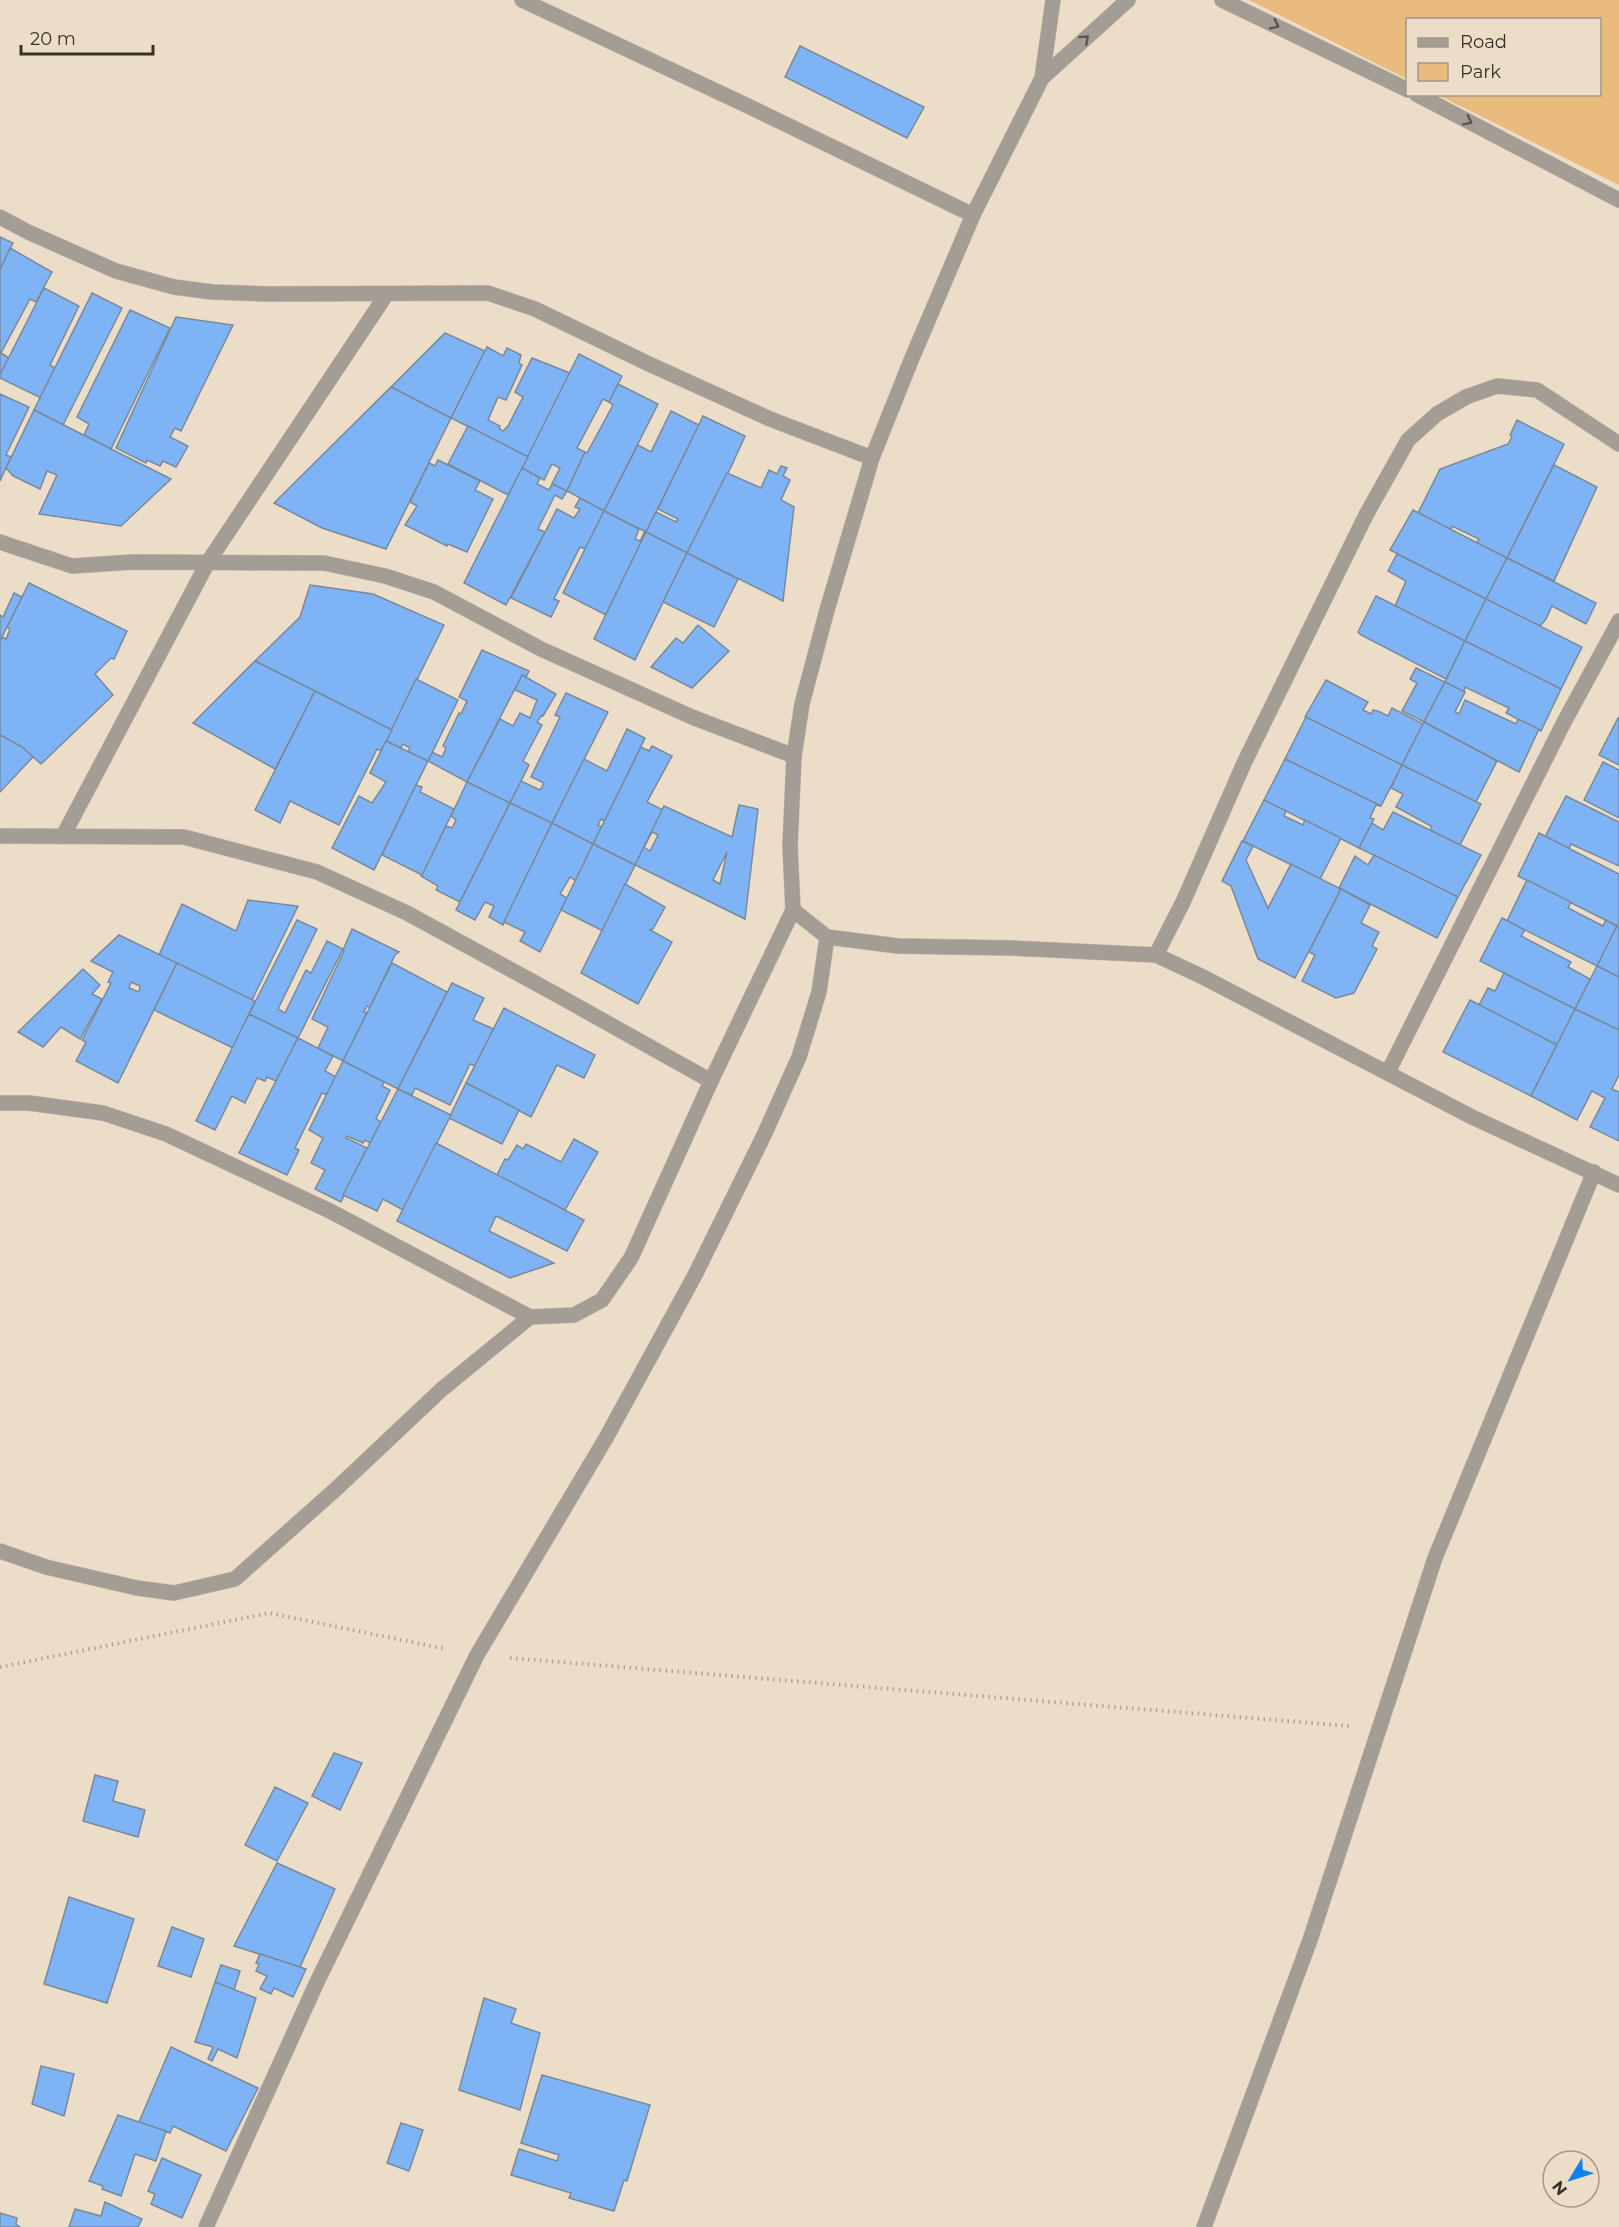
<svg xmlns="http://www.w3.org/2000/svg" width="1619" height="2227" viewBox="0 0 1619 2227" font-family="Montserrat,sans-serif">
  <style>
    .green { fill: #e9bb7c }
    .building { fill: #7eb4f5; stroke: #7a899a; stroke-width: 1.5; fill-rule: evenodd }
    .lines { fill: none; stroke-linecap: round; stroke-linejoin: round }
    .minor-casing { stroke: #c8baa9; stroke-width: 16 }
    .path { stroke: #b1a595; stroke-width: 4; stroke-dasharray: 1.5 4.5; stroke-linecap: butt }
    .minor { stroke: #a49d95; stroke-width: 15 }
    .oneway { stroke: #5c564f }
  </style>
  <rect width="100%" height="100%" fill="#ecddc9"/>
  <polygon class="green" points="1249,0 1619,0 1619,185 1438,95 1600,94 1600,20 1408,20 1407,79"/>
  <g class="building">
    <polygon points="800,46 924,107 907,138 785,77"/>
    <polygon points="0,237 13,243 0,270"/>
    <polygon points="10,248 52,272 36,302 30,299 1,353 9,358 0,375 0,270"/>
    <polygon points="44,288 79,306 50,365 55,368 41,398 0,378 0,375"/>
    <polygon points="92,293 122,308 63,425 34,410"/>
    <polygon points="130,310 170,328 111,449 84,435 89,424 77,417"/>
    <polygon points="176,317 233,325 181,431 175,428 170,437 188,446 176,467 163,461 160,466 147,460 146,463 116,448"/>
    <polygon points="445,333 485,351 451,418 391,387"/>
    <polygon points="487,347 503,356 507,348 521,355 519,363 522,365 506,400 498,397 488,420 500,426 499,428 503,431 508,426 523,397 515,392 532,358 570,373 528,457 451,418"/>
    <polygon points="579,354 622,376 609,402 603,399 577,448 585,452 567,491 552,484 560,468 552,464 544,480 522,468"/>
    <polygon points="618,384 658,404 604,511 567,491 585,452 587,453 613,405 609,402"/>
    <polygon points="391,387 451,418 386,549 322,528 274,503"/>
    <polygon points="0,394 29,407 6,455 11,457 0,481"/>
    <polygon points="34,410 111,449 171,479 121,526 39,514 57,475 47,471 40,489 13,476 6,468"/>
    <polygon points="671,411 699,425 646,532 604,511 638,445 651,452"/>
    <polygon points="703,416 745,436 731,467 687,553 646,532 656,512 676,522 678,519 658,509"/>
    <polygon points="1517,420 1564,444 1507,558 1477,543 1479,539 1452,526 1451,530 1418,513 1440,469 1508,444 1512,437 1510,435"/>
    <polygon points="468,426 528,457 508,495 448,464"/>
    <polygon points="438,460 480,481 475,490 493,499 467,552 448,544 447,546 405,525 417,506 410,502 429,463 435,466"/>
    <polygon points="1554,465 1597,487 1554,581 1507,558"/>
    <polygon points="781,466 787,468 783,476 790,480 781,500 794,507 783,601 687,553 727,473 761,488 769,470 777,474"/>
    <polygon points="522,468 540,478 537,484 549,490 552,484 567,491 562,499 555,495 538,529 545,532 506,605 464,583"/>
    <polygon points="580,498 604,511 585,549 580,547 554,599 559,601 551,617 511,598 557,509 574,518 580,509 575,507"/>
    <polygon points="1413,510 1507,558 1486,599 1390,550"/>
    <polygon points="604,511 639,529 635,539 640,541 645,531 646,532 606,615 563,593"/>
    <polygon points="646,532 687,553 635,660 594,639"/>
    <polygon points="687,553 738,579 714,627 663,602"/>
    <polygon points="1397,554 1486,599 1465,641 1395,606 1406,581 1388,571"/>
    <polygon points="1507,558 1596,603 1586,624 1552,606 1546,619 1540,626 1486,599"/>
    <polygon points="29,583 127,631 114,659 111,658 95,674 113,695 41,764 22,747 0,735 0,641 2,637 6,639 10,629 7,627"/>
    <polygon points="310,585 373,594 444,625 392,730 255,661 300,617"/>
    <polygon points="14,593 22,597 0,641 0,615 3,617"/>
    <polygon points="1376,596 1465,641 1446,679 1361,635 1358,632"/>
    <polygon points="1486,599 1582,647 1561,689 1465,641"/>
    <polygon points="698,625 729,651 692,688 651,667 676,638 683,643"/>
    <polygon points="1465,641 1561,689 1541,731 1506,713 1509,708 1465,687 1464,692 1445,682"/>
    <polygon points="482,650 529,671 526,677 522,675 467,782 428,761 432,752 442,757 446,748 443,746 459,713 461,714 467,701 459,697"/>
    <polygon points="255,661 315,691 275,769 193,723"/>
    <polygon points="1416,668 1445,682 1424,722 1402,711 1417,683 1410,679"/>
    <polygon points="522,675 556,694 543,716 542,715 537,722 542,725 523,761 529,765 510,803 467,782 500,719 513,726 520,713 530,718 537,700 515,690"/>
    <polygon points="416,679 458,700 428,761 408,752 410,748 403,744 401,748 386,741"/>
    <polygon points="1326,680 1368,702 1363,710 1371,714 1373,710 1378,711 1388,716 1392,708 1423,724 1402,765 1305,717"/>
    <polygon points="1445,682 1465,692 1455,712 1459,714 1465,700 1516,724 1518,719 1539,729 1519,772 1424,722"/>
    <polygon points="315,691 392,730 381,751 377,749 339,825 290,801 280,823 255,810"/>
    <polygon points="566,693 608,712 552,823 510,803 521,781 540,790 544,783 531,777 560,717 555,715"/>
    <polygon points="1306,717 1402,765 1381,806 1285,759"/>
    <polygon points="1618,718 1619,718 1619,765 1599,755"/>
    <polygon points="1424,722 1497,761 1476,802 1402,765"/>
    <polygon points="627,729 645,738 605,821 601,819 598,825 602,827 593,844 552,823 584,759 607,771"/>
    <polygon points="0,735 22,747 33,757 0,792"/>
    <polygon points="386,741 428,761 374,870 332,848 359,796 372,803 386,782 370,773"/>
    <polygon points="652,746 672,756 647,802 663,810 635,865 593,844 641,747 649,751"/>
    <polygon points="1285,759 1381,806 1376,805 1370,818 1374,819 1359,848 1264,800"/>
    <polygon points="1603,762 1619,770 1619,818 1584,800"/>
    <polygon points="1402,765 1481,804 1460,845 1431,831 1431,826 1396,807 1403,794 1391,788"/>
    <polygon points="467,782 510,803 460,902 436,890 438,886 421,876 446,826 452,828 456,820 451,816"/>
    <polygon points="416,785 422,787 420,792 454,809 422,875 382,855"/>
    <polygon points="1566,796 1619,822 1619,866 1571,844 1569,849 1545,837"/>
    <polygon points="1264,800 1286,811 1284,816 1303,825 1305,820 1341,838 1320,879 1243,841"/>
    <polygon points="510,803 552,823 503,925 489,917 494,906 485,902 475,920 456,910"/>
    <path d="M739 805 758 809 745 919 635 865 664 806 732 837ZM652 832 658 835 650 851 644 847ZM727 852 720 884 713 880Z"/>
    <polygon points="1393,812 1481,855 1458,897 1359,848 1372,823 1383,830"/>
    <polygon points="552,823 593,844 576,881 570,877 560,894 567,898 540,952 520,941 525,932 504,922"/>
    <polygon points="1539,833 1619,874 1619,923 1617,926 1518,876"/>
    <polygon points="1242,841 1253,846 1246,860 1268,908 1291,864 1341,889 1295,978 1258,959 1231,886 1222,881"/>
    <polygon points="593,844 635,865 603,931 561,910"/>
    <polygon points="1374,855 1458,897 1437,938 1339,888 1355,856 1368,865"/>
    <polygon points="1527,880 1571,902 1568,908 1603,926 1606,920 1617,926 1597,966 1507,921"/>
    <polygon points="625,884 665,907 653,929 650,930 672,942 638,1004 581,973"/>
    <polygon points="1341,889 1370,905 1361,923 1379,932 1372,946 1377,949 1354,993 1336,998 1302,981 1315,955 1309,952"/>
    <polygon points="248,900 298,906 252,1000 159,955 182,904 236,931"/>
    <polygon points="1502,918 1525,930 1521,936 1571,962 1568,967 1590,979 1575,1009 1480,961"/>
    <polygon points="297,920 317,929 278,1009 285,1013 306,970 311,973 327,941 343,949 298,1038 249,1014"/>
    <polygon points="1617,926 1619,927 1619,977 1597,966"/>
    <polygon points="352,929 399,952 395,955 370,1007 367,1006 364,1012 367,1013 343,1061 318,1048 328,1027 312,1019 344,951 343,950"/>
    <path d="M119 935 177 963 118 1083 76 1061 86 1042 82 1040 111 983 108 982 113 972 91 961ZM131 982 140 986 139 992 129 988Z"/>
    <polygon points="177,963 255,1001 233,1048 154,1010"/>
    <polygon points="392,963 447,992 398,1089 343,1061"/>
    <polygon points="1597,966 1619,977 1619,1030 1575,1009"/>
    <polygon points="83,969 100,985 92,994 102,999 80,1039 61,1027 43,1047 18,1032"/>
    <polygon points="1504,973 1575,1009 1557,1045 1479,1005 1488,988 1495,991"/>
    <polygon points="452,983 484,998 473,1020 494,1029 475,1066 470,1064 450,1105 415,1088 412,1095 398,1089"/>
    <polygon points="1470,1000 1557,1045 1531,1096 1443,1052"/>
    <polygon points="504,1008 595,1055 584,1078 557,1065 531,1117 466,1083"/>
    <polygon points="1575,1009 1619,1030 1619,1075 1612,1089 1619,1092 1619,1141 1590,1127 1605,1098 1592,1091 1577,1120 1531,1096"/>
    <polygon points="249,1014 298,1038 276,1081 267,1077 265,1081 257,1078 245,1103 232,1096 215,1130 196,1121"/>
    <polygon points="298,1038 333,1056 325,1071 336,1077 327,1095 322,1093 295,1148 299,1150 287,1175 239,1153"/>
    <polygon points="343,1061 384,1082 382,1086 390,1090 376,1119 381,1122 370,1143 365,1140 363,1143 347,1136 346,1138 367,1148 341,1202 315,1189 325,1170 311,1163 323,1138 309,1130"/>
    <polygon points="466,1083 519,1110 502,1144 449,1118"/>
    <polygon points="398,1089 451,1115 403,1210 383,1199 377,1211 343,1195"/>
    <polygon points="574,1139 598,1152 565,1210 497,1175 505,1159 508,1160 517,1145 523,1149 526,1144 561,1162"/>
    <polygon points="436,1143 584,1220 567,1251 496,1216 489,1231 554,1263 510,1278 397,1221"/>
    <polygon points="334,1753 362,1763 340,1810 312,1796"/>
    <polygon points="95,1775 118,1781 113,1801 145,1810 138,1837 83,1821"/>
    <polygon points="275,1787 308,1803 277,1861 245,1845"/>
    <polygon points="277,1863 335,1889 300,1967 234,1946"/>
    <polygon points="69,1897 134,1919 107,2003 44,1984"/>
    <polygon points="172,1927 204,1939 191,1977 158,1966"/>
    <polygon points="260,1954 306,1969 293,1997 274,1988 271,1994 260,1989 267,1976 256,1971 259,1964 256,1963"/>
    <polygon points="221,1965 240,1971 234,1990 215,1982"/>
    <polygon points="215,1982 256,1998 237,2058 218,2049 212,2061 208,2059 213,2047 195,2042"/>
    <polygon points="484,1998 516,2009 511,2023 540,2033 520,2110 459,2090"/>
    <polygon points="171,2047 258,2088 226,2151 173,2126 170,2133 139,2122"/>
    <polygon points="41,2066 74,2074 64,2116 32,2104"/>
    <polygon points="542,2075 650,2105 627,2181 624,2180 614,2211 569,2198 571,2193 511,2175 519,2149 557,2161 559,2155 521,2143"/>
    <polygon points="118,2115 166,2131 156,2161 135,2154 121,2196 102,2189 103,2186 89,2181"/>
    <polygon points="401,2123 423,2130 409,2171 387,2163"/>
    <polygon points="162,2158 201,2175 182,2218 151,2204 155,2194 148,2191"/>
    <polygon points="105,2202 142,2219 138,2227 69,2227 75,2209 101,2216"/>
    <polygon points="0,2213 17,2218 16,2224 20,2227 0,2227"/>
  </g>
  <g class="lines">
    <defs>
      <g id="minor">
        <polyline points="522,0 748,106 973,215"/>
        <polyline points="1222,0 1408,90"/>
        <polyline points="1042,78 1128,0"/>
        <polyline points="1416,94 1619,200"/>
        <polyline points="0,217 28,232 116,271 174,287 212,292 268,294 488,293 535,309 649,364 770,419 872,458"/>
        <polyline points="0,542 72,566 133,562 324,563 385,576 434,592 541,649 692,717 794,756"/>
        <polyline points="0,836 184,837 317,872 407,913 559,996 711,1081"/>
        <polyline points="63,836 208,562 386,295"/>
        <polyline points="793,910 827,937 898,946 1011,948 1156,955 1203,977 1472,1117 1619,1185"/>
        <polyline points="1156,955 1183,902 1245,761 1366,515 1408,440 1437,414 1466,397 1497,386 1537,390 1619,444"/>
        <polyline points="1388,1072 1563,724 1619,621"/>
        <polyline points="0,1103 29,1103 103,1113 166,1134 330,1211 530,1317 574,1315 602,1300 631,1258 711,1081 793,910 790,847 794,756 802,704 827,610 872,458 912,358 973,215 1042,78 1053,0"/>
        <polyline points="0,1551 46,1567 137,1588 174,1593 235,1579 336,1489 441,1390 530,1317"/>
        <polyline points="206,2227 317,1982 477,1655 606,1438 695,1275 764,1135 799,1057 819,992 827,937"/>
        <polyline points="1204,2227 1310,1940 1435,1558 1594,1172"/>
      </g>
    </defs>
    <use href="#minor" class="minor-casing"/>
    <g class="path">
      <polyline points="510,1658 1349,1726"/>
      <polyline points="0,1667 269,1613 446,1649"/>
    </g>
    <use href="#minor" class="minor"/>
  </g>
  <defs><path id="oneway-chevron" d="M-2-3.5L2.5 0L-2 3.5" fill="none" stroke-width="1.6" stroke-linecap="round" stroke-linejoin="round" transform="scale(1.5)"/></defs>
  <g class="oneway">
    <use href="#oneway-chevron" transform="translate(1275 25) rotate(26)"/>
    <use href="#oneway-chevron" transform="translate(1085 39) rotate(-42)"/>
    <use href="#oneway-chevron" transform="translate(1468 121) rotate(27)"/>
  </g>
  <rect x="1406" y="18" width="195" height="78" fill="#ecddc9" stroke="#a39889" stroke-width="1.5"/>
  <rect x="1418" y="38" width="30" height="9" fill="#a49d95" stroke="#a39889" stroke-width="1.5"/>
  <text x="1460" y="48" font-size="18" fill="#363029">Road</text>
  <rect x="1418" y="63" width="30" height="18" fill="#e9bb7c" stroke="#a39889" stroke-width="1.5"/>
  <text x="1460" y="78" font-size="18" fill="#363029">Park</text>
  <g transform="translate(1571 2179) rotate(232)"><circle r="28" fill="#ecddc9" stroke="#a39889" stroke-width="1.5"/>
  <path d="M0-4.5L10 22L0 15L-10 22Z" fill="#147fe6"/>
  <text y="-9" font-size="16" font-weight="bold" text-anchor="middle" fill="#363029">N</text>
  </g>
  <path d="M21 45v9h132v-9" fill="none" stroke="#363029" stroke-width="3"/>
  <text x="30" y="45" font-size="18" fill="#363029" stroke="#ecddc9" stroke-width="4.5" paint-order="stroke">20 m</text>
</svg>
